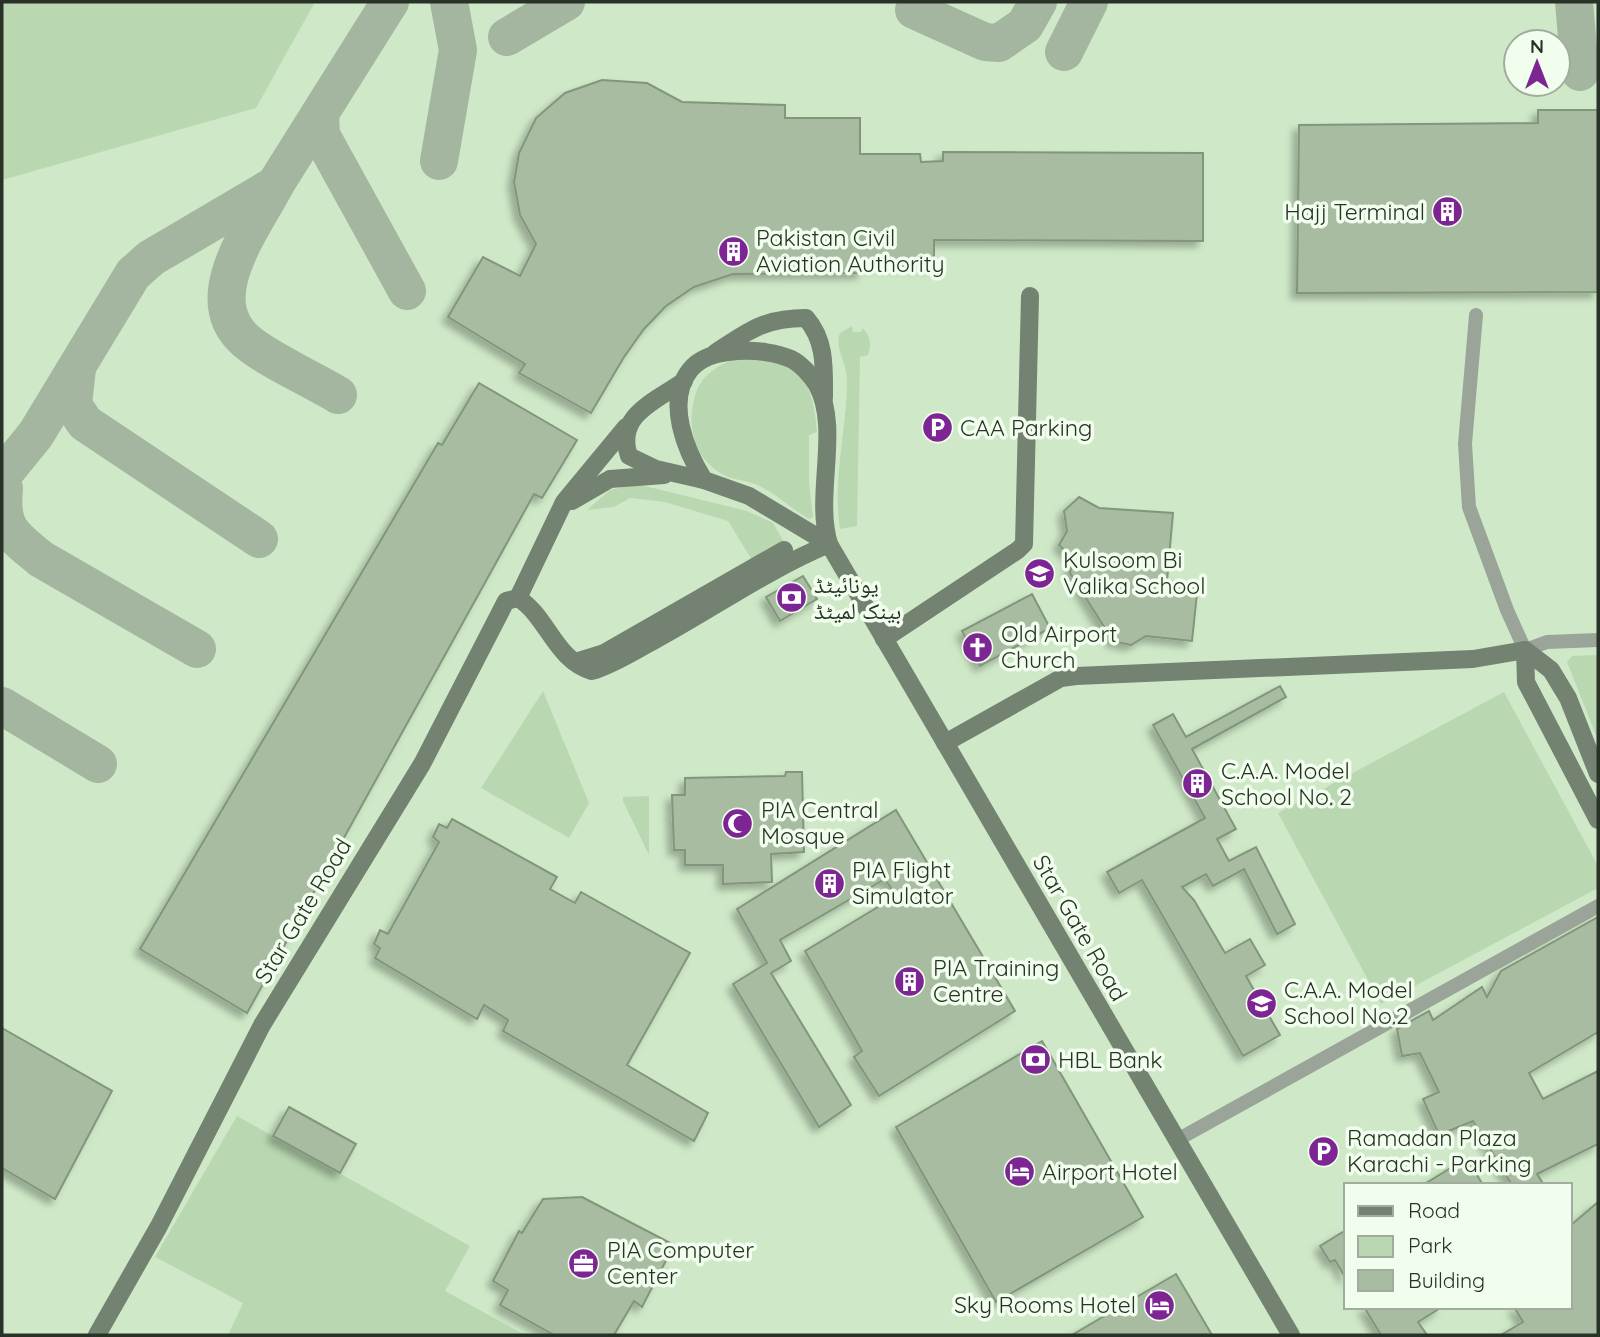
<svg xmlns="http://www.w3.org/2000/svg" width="1600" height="1337" viewBox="0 0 1600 1337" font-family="Quicksand,'Noto Naskh Arabic',sans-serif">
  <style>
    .built { fill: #cfe9c8; fill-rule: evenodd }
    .green { fill: #b9d8b1 }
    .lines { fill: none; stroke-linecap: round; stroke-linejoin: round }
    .taxiway { stroke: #a4b6a0; stroke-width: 38 }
    .building { fill: #a7bca1; stroke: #82967c; stroke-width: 2; filter: url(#shadow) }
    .street { stroke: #9ba499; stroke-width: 14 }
    .secondary { stroke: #748271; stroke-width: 18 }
    .labels { text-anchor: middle; stroke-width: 7; stroke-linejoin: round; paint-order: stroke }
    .poi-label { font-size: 23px; fill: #293227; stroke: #f1feed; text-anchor: start }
    .street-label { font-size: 23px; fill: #293227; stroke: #f1feed }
  </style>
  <defs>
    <filter id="shadow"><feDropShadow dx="-5.5" dy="5.5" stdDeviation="3.5" flood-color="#0004"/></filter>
  </defs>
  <rect width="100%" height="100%" fill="#def4d8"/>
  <path class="built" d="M2 2H1598V1335H2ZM1516 42H1558V84H1516ZM1346 1185H1570V1307H1346Z"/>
  <g class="green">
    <polygon points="2,2 315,2 256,108 2,180"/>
    <path d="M852 326 853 332H861L863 328C870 337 872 343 868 355L860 357 857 526 840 529C832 479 847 430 847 380 847 363 834 348 840 333Z"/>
    <path d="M747 356C759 358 775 359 786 364 811 375 815 408 817 432L809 435V483L813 517 809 519C791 509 775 492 755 484 745 480 733 480 724 475 694 459 686 427 695 396 701 373 725 360 747 356Z"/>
    <polygon points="637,484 747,511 773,523 784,542 752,560 728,521 665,502 630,498 614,507 587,510 610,490"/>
    <polygon points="1598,655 1598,740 1567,662 1572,656"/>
    <polygon points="543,691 589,803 569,838 481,788"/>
    <polygon points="1504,692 1598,866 1598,888 1381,1004 1278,813"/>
    <polygon points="649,796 649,855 623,801 623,797"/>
    <polygon points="237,1116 470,1246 445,1291 525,1335 228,1335 243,1303 155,1257"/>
  </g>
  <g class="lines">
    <g class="taxiway">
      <polyline points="1574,2 1580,72"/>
      <polyline points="914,10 985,42 999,43 1025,25 1038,2"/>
      <polyline points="507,37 566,2"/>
      <polyline points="1064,52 1089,2"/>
      <polyline points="320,114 321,135 407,291"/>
      <polyline points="439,161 458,50 449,2"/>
      <path d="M275 185C253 228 198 297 245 340 266 359 312 379 338 395"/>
      <polyline points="77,368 73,405 85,423 259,539"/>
      <polyline points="2,476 36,434 133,274 151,258 275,185 390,2"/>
      <path d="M4 488C0 529 12 535 41 559L197 649"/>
      <polyline points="2,706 98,764"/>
    </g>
  </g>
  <g class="building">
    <polygon points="602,80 647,83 682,102 785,105 785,118 860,118 860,154 920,154 921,162 943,161 943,152 1203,153 1203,241 934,240 934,265 863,264 862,273 733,274 694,287 666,306 644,329 624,357 591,413 519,373 525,364 448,317 483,257 520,276 536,244 520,215 514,182 519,153 536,118 565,93"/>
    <polygon points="1538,110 1598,110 1598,292 1297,293 1299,125 1538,123"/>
    <polygon points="479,383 577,440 542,498 534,494 247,1013 140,949 438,443 442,445"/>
    <polygon points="1079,497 1099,508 1173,513 1167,581 1198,584 1192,641 1146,636 1131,645 1113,641 1070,573 1073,558 1059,545 1067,531 1064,511"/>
    <polygon points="803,576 817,599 780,621 766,597"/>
    <polygon points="1032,594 1050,628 980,666 962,631"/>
    <polygon points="1280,686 1286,697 1192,749 1236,829 1217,839 1229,861 1256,847 1295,924 1277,934 1244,869 1213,886 1206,874 1182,887 1194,900 1225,953 1250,939 1265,965 1246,976 1280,1035 1243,1056 1142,880 1119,893 1107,872 1205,818 1153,725 1173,714 1186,737"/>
    <polygon points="786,772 802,772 804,852 771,854 772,882 723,884 723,865 685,865 685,850 674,850 672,795 685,795 685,778 785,776"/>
    <polygon points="896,810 1015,1011 879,1096 854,1057 862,1051 805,951 896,896 885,879 780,940 791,961 771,973 851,1105 819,1127 733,984 767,963 737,909"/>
    <polygon points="452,819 557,877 550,889 575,903 581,892 690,953 627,1065 708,1113 694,1141 503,1031 508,1020 484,1005 477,1019 375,958 380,948 374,944 380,930 388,934 439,842 433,837 439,824 447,828"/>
    <polygon points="1598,917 1598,1032 1529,1073 1543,1099 1598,1071 1598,1144 1537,1174 1544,1185 1512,1185 1473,1121 1439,1135 1423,1099 1439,1092 1420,1053 1402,1056 1397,1029 1429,1011 1433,1020 1482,987 1487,997 1501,971"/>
    <polygon points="2,1028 112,1091 55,1199 2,1168"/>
    <polygon points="1042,1041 1143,1217 996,1302 896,1127"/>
    <polygon points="289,1107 356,1144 340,1173 273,1136"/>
    <polygon points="1467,1158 1483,1185 1423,1185"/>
    <polygon points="582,1197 674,1245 642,1307 634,1301 614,1335 554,1335 500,1305 508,1290 493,1281 519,1231 522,1233 543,1199"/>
    <polygon points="1598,1202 1598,1335 1501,1335 1523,1322 1514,1307 1570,1307 1570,1226"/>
    <polygon points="1346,1230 1346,1279 1335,1260 1330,1262 1320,1246"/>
    <polygon points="1176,1274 1212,1335 1072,1335"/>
    <polygon points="1364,1307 1442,1307 1418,1322 1427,1335 1381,1335"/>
  </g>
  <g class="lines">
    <g class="street">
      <polyline points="1476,315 1465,444 1469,507 1507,610 1525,650 1547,642 1598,640"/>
      <polyline points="1177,1140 1598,906"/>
    </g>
    <g class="secondary">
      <path d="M715 353C748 331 764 318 806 318 826 341 824 368 824 398"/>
      <path d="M684 381C656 401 615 415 629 456L656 469 704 480"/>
      <polyline points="572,501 610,479 664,475"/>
      <path d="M829 544 749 496 704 480C686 451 665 402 690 370 709 346 764 347 791 359 800 363 812 376 817 385 841 429 814 495 829 544L1291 1335"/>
      <polyline points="518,598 564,502 626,427"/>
      <polyline points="884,639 1018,550 1024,544 1030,296"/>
      <polyline points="1525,650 1526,682 1598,820"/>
      <polyline points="575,662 604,653 784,550"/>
      <polyline points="945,743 1061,678 1076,676 1473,659 1525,650 1551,670 1568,698 1598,774"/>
      <path d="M97 1335 159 1226 262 1025 422 764 506 601 518 598C548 617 555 660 592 671 615 664 634 651 655 640 714 608 767 570 829 544"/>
    </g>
  </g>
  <defs>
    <symbol id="building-disc" viewBox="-11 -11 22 22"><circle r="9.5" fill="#7d2593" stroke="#f1feed"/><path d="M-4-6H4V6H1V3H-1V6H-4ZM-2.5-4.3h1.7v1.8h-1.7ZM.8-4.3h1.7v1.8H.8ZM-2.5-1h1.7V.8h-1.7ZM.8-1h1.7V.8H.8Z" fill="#fff"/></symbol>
    <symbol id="parking-disc" viewBox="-11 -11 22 22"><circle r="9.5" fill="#7d2593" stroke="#f1feed"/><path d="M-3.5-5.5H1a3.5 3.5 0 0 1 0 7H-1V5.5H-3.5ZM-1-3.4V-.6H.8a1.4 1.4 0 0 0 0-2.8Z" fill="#fff"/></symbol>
    <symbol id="school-disc" viewBox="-11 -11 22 22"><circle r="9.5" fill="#7d2593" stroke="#f1feed"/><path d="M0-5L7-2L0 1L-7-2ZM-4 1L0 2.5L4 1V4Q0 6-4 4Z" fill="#fff"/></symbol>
    <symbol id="bank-disc" viewBox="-11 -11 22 22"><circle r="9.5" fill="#7d2593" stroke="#f1feed"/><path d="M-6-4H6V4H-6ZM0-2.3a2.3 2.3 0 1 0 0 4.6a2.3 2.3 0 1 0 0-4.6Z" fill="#fff"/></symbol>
    <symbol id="church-disc" viewBox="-11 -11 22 22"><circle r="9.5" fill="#7d2593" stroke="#f1feed"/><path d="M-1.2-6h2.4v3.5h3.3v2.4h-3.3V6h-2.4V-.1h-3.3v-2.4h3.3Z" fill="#fff"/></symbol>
    <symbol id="mosque-disc" viewBox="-11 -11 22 22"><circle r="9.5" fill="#7d2593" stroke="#f1feed"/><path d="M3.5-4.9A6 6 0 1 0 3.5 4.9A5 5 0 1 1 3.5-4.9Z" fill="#fff"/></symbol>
    <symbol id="hotel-disc" viewBox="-11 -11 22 22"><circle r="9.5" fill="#7d2593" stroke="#f1feed"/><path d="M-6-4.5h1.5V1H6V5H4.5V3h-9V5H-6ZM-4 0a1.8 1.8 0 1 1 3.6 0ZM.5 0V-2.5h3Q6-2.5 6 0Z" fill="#fff"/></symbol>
    <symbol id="office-disc" viewBox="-11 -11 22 22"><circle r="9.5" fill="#7d2593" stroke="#f1feed"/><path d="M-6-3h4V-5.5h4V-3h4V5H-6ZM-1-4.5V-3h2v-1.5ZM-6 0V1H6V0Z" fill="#fff"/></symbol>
  </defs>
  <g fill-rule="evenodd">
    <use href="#building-disc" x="1430" y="194" width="35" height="35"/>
    <use href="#building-disc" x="716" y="234" width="35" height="35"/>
    <use href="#parking-disc" x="920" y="410" width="35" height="35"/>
    <use href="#school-disc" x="1022" y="556" width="35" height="35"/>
    <use href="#bank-disc" x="774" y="580" width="35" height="35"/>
    <use href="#church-disc" x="960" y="630" width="35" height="35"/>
    <use href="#building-disc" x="1180" y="766" width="35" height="35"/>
    <use href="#mosque-disc" x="720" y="806" width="35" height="35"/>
    <use href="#building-disc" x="812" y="866" width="35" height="35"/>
    <use href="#building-disc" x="892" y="964" width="35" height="35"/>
    <use href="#school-disc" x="1244" y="986" width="35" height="35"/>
    <use href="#bank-disc" x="1018" y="1042" width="35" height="35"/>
    <use href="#parking-disc" x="1306" y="1134" width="35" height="35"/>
    <use href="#hotel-disc" x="1002" y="1154" width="35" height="35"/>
    <use href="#office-disc" x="566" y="1246" width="35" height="35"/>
    <use href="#hotel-disc" x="1142" y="1288" width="35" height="35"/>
  </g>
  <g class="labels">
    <g class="poi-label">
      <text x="1425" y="220" text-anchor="end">Hajj Terminal</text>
      <text x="756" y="246">Pakistan Civil<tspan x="756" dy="26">Aviation Authority</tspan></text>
      <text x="960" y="436">CAA Parking</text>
      <text x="1063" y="568">Kulsoom Bi<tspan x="1063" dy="26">Valika School</tspan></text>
      <text x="814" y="593">یونائیٹڈ<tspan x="814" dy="26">بینک لمیٹڈ</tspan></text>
      <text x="1001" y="642">Old Airport<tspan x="1001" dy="26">Church</tspan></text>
      <text x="1221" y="779">C.A.A. Model<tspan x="1221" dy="26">School No. 2</tspan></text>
      <text x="761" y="818">PIA Central<tspan x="761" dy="26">Mosque</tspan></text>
      <text x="852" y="878">PIA Flight<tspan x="852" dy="26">Simulator</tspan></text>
      <text x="933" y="976">PIA Training<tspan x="933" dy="26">Centre</tspan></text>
      <text x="1284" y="998">C.A.A. Model<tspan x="1284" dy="26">School No.2</tspan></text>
      <text x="1058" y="1068">HBL Bank</text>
      <text x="1347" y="1146">Ramadan Plaza<tspan x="1347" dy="26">Karachi - Parking</tspan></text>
      <text x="1042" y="1180">Airport Hotel</text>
      <text x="607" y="1258">PIA Computer<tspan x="607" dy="26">Center</tspan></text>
      <text x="1136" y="1313" text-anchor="end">Sky Rooms Hotel</text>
    </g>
    <g class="street-label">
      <text transform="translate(303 911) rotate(-59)" y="8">Star Gate Road</text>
      <text transform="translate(1080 928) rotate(60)" y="8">Star Gate Road</text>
    </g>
  </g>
  <rect width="1600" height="1337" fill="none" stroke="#293227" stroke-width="7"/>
  <rect x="1344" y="1183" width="228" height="126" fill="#f1feed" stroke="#a1ac9e" stroke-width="2"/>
  <rect x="1358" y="1206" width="35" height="10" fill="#748271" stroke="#a1ac9e" stroke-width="2"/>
  <text x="1408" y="1218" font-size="21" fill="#293227">Road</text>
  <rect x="1358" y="1236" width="35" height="21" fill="#b9d8b1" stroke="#a1ac9e" stroke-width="2"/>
  <text x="1408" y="1253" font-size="21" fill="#293227">Park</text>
  <rect x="1358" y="1270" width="35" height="21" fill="#a7bca1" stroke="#a1ac9e" stroke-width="2"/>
  <text x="1408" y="1288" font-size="21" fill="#293227">Building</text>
  <g transform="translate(1537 63)"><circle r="33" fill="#f1feed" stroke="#a1ac9e" stroke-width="2"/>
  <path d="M0-5L12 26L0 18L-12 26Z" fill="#7d2593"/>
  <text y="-10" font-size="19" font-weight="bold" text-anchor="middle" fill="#293227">N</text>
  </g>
</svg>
